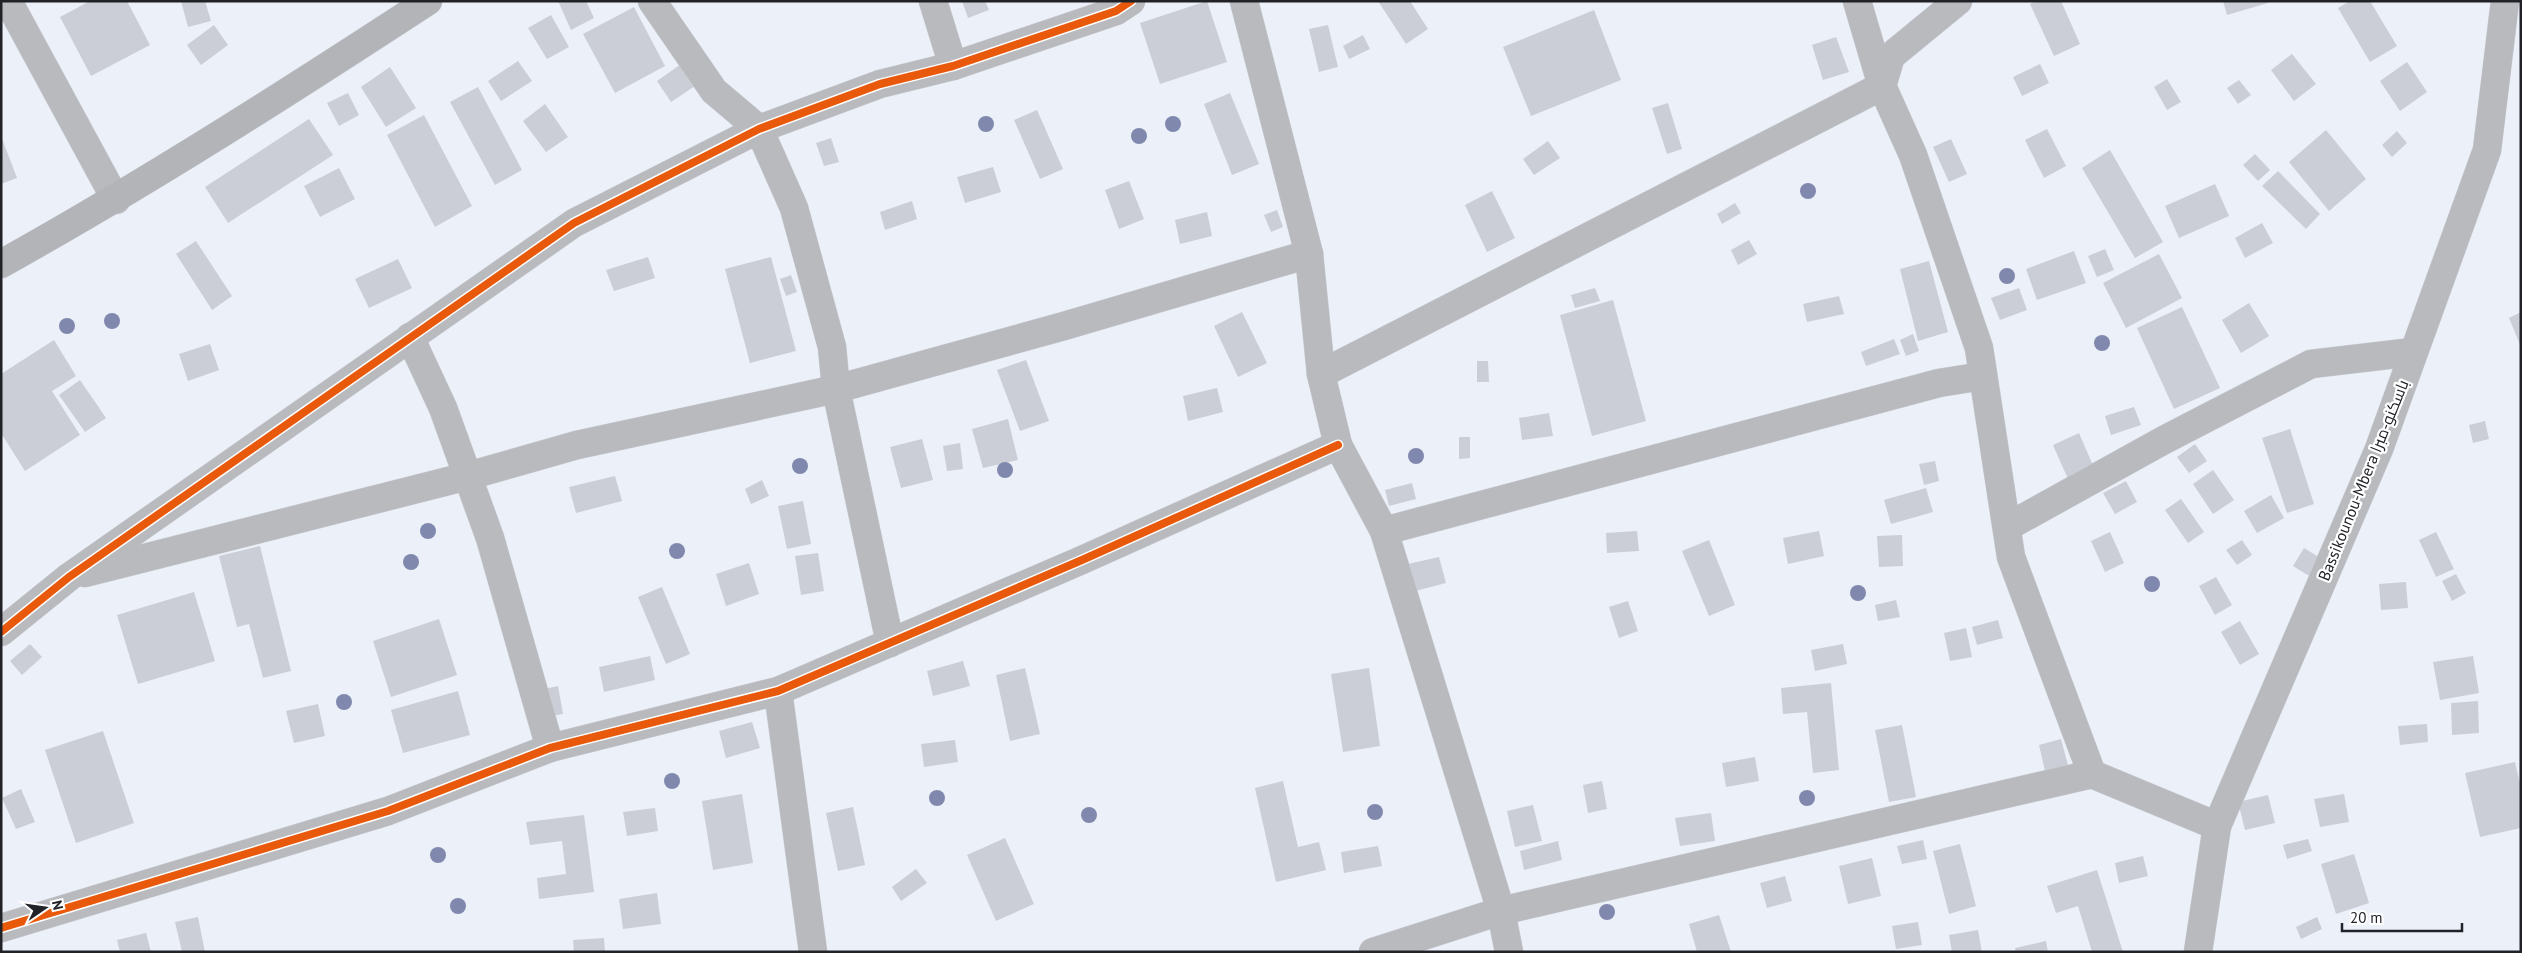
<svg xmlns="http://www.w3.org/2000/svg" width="2522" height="953" viewBox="0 0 2522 953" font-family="'PT Sans',Cairo,sans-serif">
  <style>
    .building { fill: #cbced6 }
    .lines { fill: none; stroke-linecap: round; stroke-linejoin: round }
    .minor-casing { stroke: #c8ccd3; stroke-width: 29 }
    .major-casing { stroke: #c8ccd3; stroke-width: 29 }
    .minor { stroke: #b9babe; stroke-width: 28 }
    .major { stroke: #b2b4b8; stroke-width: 28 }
    .cycleway-casing { stroke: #fff; stroke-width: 11 }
    .cycleway { stroke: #e8590c; stroke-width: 8 }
    .tree { fill: #8089ad }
    .labels { text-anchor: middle; stroke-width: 4.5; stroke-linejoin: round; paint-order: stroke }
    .street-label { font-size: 16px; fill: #202228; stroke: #fff }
  </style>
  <rect width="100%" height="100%" fill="#ecf0f9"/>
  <g class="building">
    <polygon points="90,1 127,1 150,45 91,76 60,17"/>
    <polygon points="181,1 205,1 211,21 188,27"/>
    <polygon points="558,1 586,1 594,18 571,30"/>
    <polygon points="962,1 985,1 989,10 968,18"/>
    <polygon points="1207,1 1227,62 1160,84 1140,23"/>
    <polygon points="1378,1 1410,1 1428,29 1406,44"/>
    <polygon points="2036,1 2061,1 2080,44 2054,56 2030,4"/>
    <polygon points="2223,1 2267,1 2268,3 2227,15"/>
    <polygon points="2350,1 2370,1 2397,46 2370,62 2338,8"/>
    <polygon points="634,7 665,66 615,93 583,34"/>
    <polygon points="1594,10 1621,80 1531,116 1503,47"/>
    <polygon points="551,15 569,47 547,59 528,28"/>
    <polygon points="214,25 228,45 201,65 187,45"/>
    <polygon points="1328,25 1338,67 1319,72 1309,29"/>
    <polygon points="1363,35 1370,49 1349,59 1343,46"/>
    <polygon points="1836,37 1849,72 1823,80 1812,45"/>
    <polygon points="2292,54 2316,84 2294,101 2271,70"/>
    <polygon points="518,61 532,81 501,101 488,81"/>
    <polygon points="684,62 698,84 671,102 657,81"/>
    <polygon points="2407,62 2427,92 2400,111 2380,81"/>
    <polygon points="2040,64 2049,83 2022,96 2013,77"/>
    <polygon points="390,67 416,108 386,127 361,87"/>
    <polygon points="2167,79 2181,102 2167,110 2154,87"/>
    <polygon points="2239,80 2251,95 2238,104 2227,88"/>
    <polygon points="478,87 522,170 495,185 450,102"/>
    <polygon points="348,93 359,115 339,126 327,103"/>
    <polygon points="1230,93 1259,164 1232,175 1204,104"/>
    <polygon points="1668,103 1682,149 1667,154 1652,108"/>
    <polygon points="545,104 568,137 546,152 523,121"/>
    <polygon points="1037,110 1063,169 1040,179 1014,120"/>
    <polygon points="424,115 472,206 435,227 387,135"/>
    <polygon points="309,119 333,155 228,223 205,187"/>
    <polygon points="2047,129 2066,166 2044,178 2025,140"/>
    <polygon points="2326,130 2366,179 2329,211 2289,162"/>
    <polygon points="2397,131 2407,143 2392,157 2382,145"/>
    <polygon points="1,136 17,178 1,184"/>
    <polygon points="831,138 839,162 824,166 816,143"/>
    <polygon points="1951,139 1967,174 1949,182 1933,147"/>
    <polygon points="1548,141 1560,158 1534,175 1523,159"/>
    <polygon points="2110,150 2163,242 2135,258 2082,168"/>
    <polygon points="2255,154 2270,170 2258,181 2243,165"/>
    <polygon points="993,167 1001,192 965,203 957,177"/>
    <polygon points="339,168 355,199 320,217 304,186"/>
    <polygon points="2278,171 2320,214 2306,229 2262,186"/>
    <polygon points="1129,181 1144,219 1119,229 1105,190"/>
    <polygon points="2215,184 2229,216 2179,238 2165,206"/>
    <polygon points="1492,191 1515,238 1487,252 1465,205"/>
    <polygon points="912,201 917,219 885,230 880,212"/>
    <polygon points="1735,203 1741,213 1722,224 1717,214"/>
    <polygon points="1277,210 1283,227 1271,232 1264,215"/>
    <polygon points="1207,212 1212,236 1180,244 1175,220"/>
    <polygon points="2262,223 2273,243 2245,258 2235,238"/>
    <polygon points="1749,240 1757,254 1738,265 1731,250"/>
    <polygon points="196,241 232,296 212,310 176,254"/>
    <polygon points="2105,249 2114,270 2097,277 2088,256"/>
    <polygon points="2074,251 2086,283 2037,300 2026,269"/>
    <polygon points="2159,254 2182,298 2126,328 2103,283"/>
    <polygon points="648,257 655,278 614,291 606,270"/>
    <polygon points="771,257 796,351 750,363 725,269"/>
    <polygon points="398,259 412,288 369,308 355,279"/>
    <polygon points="1929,261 1948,332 1918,341 1900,269"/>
    <polygon points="791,275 797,292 786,296 780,279"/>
    <polygon points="1595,288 1600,301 1575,308 1571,295"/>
    <polygon points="2019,288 2027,310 2000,320 1991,298"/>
    <polygon points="1839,296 1844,314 1807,322 1803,304"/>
    <polygon points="1613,300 1646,421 1592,436 1560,315"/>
    <polygon points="2249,303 2269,336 2241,353 2222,320"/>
    <polygon points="2182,307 2220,388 2174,409 2137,328"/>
    <polygon points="1242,312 1267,363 1238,377 1214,326"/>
    <polygon points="2521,312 2521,347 2509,318"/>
    <polygon points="1913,334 1919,351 1906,356 1900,340"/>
    <polygon points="1894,339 1900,354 1866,366 1861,352"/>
    <polygon points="54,340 76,376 52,391 80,435 25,471 1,433 1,374"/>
    <polygon points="210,344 219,370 188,381 179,354"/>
    <polygon points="1026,360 1049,421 1020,431 997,370"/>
    <polygon points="1477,361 1488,361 1489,382 1477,382"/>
    <polygon points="80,380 106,418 85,432 59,395"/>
    <polygon points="1217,388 1223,412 1188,421 1183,396"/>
    <polygon points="2134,407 2141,425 2111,435 2105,416"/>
    <polygon points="1549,413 1553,436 1522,440 1519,418"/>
    <polygon points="1008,419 1018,460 983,468 972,429"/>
    <polygon points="2485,421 2489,439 2473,443 2469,425"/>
    <polygon points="2290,429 2314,504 2287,513 2262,438"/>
    <polygon points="2079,433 2094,468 2068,479 2053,445"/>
    <polygon points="1459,437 1470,437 1470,458 1459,459"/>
    <polygon points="922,439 933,480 901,488 890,447"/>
    <polygon points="960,443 963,469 947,471 943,446"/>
    <polygon points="2195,444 2207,461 2189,473 2177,457"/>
    <polygon points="1935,461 1939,481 1924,485 1919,464"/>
    <polygon points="2213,470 2234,500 2213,514 2193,484"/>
    <polygon points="615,476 622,501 576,513 569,487"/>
    <polygon points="762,480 769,496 751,504 745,489"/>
    <polygon points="2126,481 2137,502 2115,514 2103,493"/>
    <polygon points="1412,483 1416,499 1389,506 1385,490"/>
    <polygon points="1926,488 1933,512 1891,524 1884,500"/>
    <polygon points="2271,495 2284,518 2257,533 2244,511"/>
    <polygon points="2181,499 2204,532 2188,543 2165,510"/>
    <polygon points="803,501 811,544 787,549 778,506"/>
    <polygon points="1637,531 1639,551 1607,553 1606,533"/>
    <polygon points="1819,531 1824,556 1788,564 1783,538"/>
    <polygon points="2110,532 2124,563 2105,572 2091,541"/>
    <polygon points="2436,532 2454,569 2436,577 2419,540"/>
    <polygon points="1902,535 1903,566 1879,567 1877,536"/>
    <polygon points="1709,540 1735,605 1709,616 1682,551"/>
    <polygon points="2242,540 2252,555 2237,565 2226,550"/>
    <polygon points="260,546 291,671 263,678 249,624 237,627 219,556"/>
    <polygon points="2304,548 2322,559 2311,577 2293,566"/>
    <polygon points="818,553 824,591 801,595 795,556"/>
    <polygon points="1439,557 1446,583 1415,591 1408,564"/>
    <polygon points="749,563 759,594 726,606 716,574"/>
    <polygon points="2456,574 2466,593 2452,601 2442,581"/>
    <polygon points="2216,577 2232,605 2215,615 2199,586"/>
    <polygon points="2406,582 2408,608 2381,610 2379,584"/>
    <polygon points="662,587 690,654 666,664 638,597"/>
    <polygon points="194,592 215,661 138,684 117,615"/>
    <polygon points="1896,600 1900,617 1878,621 1875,605"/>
    <polygon points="1628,601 1638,631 1619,638 1609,607"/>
    <polygon points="439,619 457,675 391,697 373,641"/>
    <polygon points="1998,620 2003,638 1977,645 1972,627"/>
    <polygon points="2240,621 2259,654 2240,665 2221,632"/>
    <polygon points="1966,628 1972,657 1950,661 1944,633"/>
    <polygon points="30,644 42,657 22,675 10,661"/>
    <polygon points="1843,644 1847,664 1815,671 1811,650"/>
    <polygon points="650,656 655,680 604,692 599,667"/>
    <polygon points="2473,656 2479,693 2440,700 2433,662"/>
    <polygon points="963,661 970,686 933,696 927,671"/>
    <polygon points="1025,668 1040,734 1010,741 996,675"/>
    <polygon points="1369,668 1380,746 1343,752 1331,674"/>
    <polygon points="1831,683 1839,770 1813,773 1807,712 1783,714 1781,688"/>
    <polygon points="558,686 563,714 545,717 540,690"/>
    <polygon points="458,691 470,735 403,753 391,710"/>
    <polygon points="2478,701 2479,733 2452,735 2451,703"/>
    <polygon points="318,704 325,736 294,743 286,711"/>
    <polygon points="752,722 760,748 726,758 719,731"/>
    <polygon points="2427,724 2428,742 2400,745 2398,726"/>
    <polygon points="1902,725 1916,797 1889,802 1875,730"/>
    <polygon points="103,731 134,823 76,843 45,750"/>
    <polygon points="2061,739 2068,765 2045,771 2039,745"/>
    <polygon points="955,740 958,762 924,767 921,744"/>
    <polygon points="1755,757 1759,781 1726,787 1722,763"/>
    <polygon points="2515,762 2521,788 2521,828 2480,837 2465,773"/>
    <polygon points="1283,781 1298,847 1319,842 1326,870 1276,882 1255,788"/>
    <polygon points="1602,781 1607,809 1588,813 1583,785"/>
    <polygon points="21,789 35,822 16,829 2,798"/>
    <polygon points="742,794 753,863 713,870 702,801"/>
    <polygon points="2344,794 2349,822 2320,827 2314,799"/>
    <polygon points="2268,795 2275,823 2245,830 2238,802"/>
    <polygon points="1533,805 1542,841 1515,847 1507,811"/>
    <polygon points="853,807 865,865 838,871 826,813"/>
    <polygon points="655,808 658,831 627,836 623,812"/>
    <polygon points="1711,813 1715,841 1680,846 1675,818"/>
    <polygon points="584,815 594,892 539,899 537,878 566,874 562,841 530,845 526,822"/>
    <polygon points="1005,838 1034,904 996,921 967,855"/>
    <polygon points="2308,839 2312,851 2287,859 2283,845"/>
    <polygon points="1923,840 1927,859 1902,864 1897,846"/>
    <polygon points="1558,841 1562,860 1524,870 1520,851"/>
    <polygon points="1960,844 1976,906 1949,914 1933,851"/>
    <polygon points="1378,846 1382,866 1344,873 1341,852"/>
    <polygon points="2354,854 2369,903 2336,914 2321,864"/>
    <polygon points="2143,856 2148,876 2119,883 2115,863"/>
    <polygon points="1872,858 1881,896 1848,904 1839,866"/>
    <polygon points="916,869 927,883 901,901 892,887"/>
    <polygon points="2097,870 2123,952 2092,952 2078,906 2056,913 2047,886"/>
    <polygon points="1785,876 1792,901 1767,908 1760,883"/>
    <polygon points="657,893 661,924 623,929 619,899"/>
    <polygon points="1719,915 1731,952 1697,952 1689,924"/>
    <polygon points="198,917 205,952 182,952 175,922"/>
    <polygon points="2317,917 2322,929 2301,939 2296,927"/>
    <polygon points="1918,922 1922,945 1896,949 1892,926"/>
    <polygon points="1978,930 1982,952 1952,952 1949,935"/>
    <polygon points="146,933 151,952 120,952 117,940"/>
    <polygon points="604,938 605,952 574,952 573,940"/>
    <polygon points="2046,941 2048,952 2016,952 2015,948"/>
  </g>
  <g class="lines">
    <defs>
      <g id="minor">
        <polyline points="8,1 116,200"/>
        <polyline points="652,1 714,91 759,129 794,208 832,347 836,389 890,643"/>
        <polyline points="933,1 953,66"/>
        <polyline points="1244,1 1309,254 1321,374 1338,445 1384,531 1501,911 1373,952"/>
        <polyline points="1857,1 1882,86 1913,155 1979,348 2011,557 2092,774 2217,826"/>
        <polyline points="410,337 443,408 490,538 550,748"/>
        <polyline points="1321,374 1882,86 1891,56 1958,1"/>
        <polyline points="2007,527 2164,440 2311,364 2413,352"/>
        <polyline points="1384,531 1939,383 1983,376"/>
        <polyline points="85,573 468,476 577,445 836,389 1064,326 1309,254"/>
        <polyline points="1,632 69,577 574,223 759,129 880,84 953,66 1116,11 1131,1"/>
        <polyline points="778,691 813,952"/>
        <polyline points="1,928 388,811 550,748 778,691 1082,560 1338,445"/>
        <polyline points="1509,952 1501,911 2092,774"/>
        <polyline points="2198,952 2217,826 2379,449 2487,150 2505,1"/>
      </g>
      <path id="major" d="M1 264C148 182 287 93 428 1"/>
    </defs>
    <use href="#minor" class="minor-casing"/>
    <use href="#major" class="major-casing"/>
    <use href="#minor" class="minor"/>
    <use href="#major" class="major"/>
    <defs>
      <g id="cycleway">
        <polyline points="1,632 69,577 574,223 759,129 880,84 953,66 1116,11 1131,1"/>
        <polyline points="1,928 388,811 550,748 778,691 1082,560 1338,445"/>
      </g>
    </defs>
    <use href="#cycleway" class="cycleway-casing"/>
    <use href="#cycleway" class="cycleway"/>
  </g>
  <g class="tree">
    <circle cx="986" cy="124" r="8"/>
    <circle cx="1173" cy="124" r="8"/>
    <circle cx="1139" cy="136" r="8"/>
    <circle cx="1808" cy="191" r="8"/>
    <circle cx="2007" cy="276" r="8"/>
    <circle cx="112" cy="321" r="8"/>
    <circle cx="67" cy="326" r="8"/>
    <circle cx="2102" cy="343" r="8"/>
    <circle cx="1416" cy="456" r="8"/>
    <circle cx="800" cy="466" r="8"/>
    <circle cx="1005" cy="470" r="8"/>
    <circle cx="428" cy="531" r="8"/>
    <circle cx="677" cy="551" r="8"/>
    <circle cx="411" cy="562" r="8"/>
    <circle cx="2152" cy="584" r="8"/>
    <circle cx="1858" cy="593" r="8"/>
    <circle cx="344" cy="702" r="8"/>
    <circle cx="672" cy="781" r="8"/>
    <circle cx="937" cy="798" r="8"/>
    <circle cx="1807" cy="798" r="8"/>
    <circle cx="1375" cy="812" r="8"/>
    <circle cx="1089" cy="815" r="8"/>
    <circle cx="438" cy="855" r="8"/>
    <circle cx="458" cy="906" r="8"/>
    <circle cx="1607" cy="912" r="8"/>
  </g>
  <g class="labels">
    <g class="street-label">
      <text transform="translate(2363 480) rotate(-68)" y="6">Bassikounou-Mbera باسكنو-مبرا</text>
    </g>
  </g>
  <rect width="2522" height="953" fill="none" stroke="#202228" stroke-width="5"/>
  <g transform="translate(45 908) rotate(77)" stroke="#ffffff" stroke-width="4" paint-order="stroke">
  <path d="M0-4L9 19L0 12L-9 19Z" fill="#202228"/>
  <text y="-8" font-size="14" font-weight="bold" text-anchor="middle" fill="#202228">N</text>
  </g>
  <path d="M2342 923v8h120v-8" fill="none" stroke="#202228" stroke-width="2.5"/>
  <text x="2350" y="923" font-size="15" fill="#202228" stroke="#ffffff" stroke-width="4" paint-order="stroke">20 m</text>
</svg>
